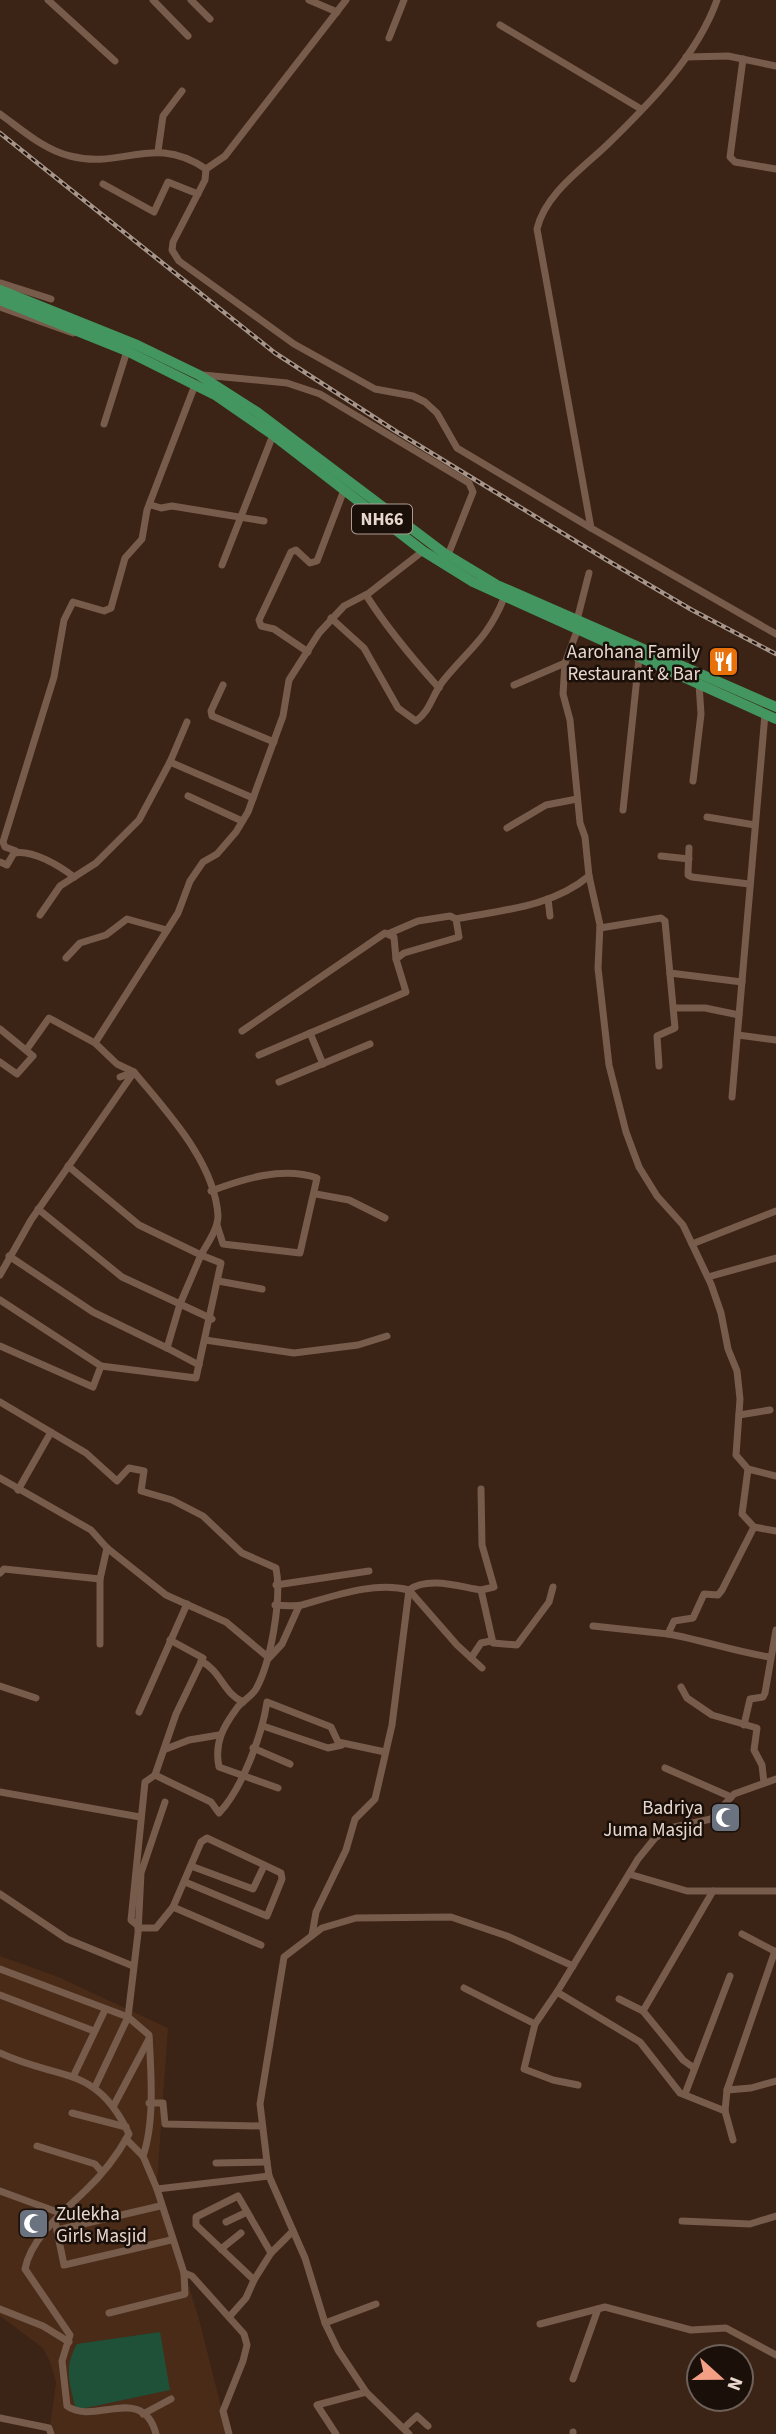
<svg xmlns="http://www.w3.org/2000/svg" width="776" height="2434" viewBox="0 0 776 2434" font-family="'Source Sans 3',sans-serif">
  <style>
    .built { fill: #492b18 }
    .green { fill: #1e5138 }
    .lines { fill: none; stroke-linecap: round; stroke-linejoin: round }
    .minor { stroke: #775b4b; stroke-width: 7 }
    .highway { stroke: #43965f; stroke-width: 10 }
    .rail-casing { stroke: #a8958a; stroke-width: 4.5 }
    .rail { stroke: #1b1009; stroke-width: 2; stroke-dasharray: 5; stroke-linecap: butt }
    .labels { text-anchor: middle; stroke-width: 5; stroke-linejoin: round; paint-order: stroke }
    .shield { fill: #1b1009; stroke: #aa9c94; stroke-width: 2 }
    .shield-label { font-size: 18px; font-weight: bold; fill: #e8d8cf }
    .poi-label { font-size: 19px; fill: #e8d8cf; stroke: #1b1009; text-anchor: end }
  </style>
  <rect width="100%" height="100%" fill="#3b2315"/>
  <polygon class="built" points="0,1956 56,1976 168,2028 157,2182 199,2319 228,2434 49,2434 56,2382 50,2362 43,2348 0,2316"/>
  <path class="green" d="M160 2332 170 2390 76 2410C70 2384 63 2368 77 2344Z"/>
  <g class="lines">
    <g class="minor">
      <polyline points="48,0 115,61"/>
      <polyline points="153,0 188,36"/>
      <polyline points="191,0 210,19"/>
      <polyline points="309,0 337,12"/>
      <path d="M717 0C697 56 650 103 608 144 582 169 545 194 537 229L591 528 776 634"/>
      <polyline points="500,25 641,109"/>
      <polyline points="389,38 404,0"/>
      <polyline points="686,57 728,56 776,66"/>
      <polyline points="743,59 730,157 735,162 776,169"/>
      <path d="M0 114C21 129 44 150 70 156 123 170 153 133 206 169"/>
      <polyline points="158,151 163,116 182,91"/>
      <polyline points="206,169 205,180 173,242 172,250 179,261 294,344 375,389 413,396 425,402 437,413 457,448 591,528"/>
      <polyline points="206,169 225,156 346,0"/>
      <polyline points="103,184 154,212 168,182 198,194"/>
      <polyline points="1,283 51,299"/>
      <polyline points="0,307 73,333"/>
      <polyline points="203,375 287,383 320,394 469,483 473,492 448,555"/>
      <polyline points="104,424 127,351"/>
      <polyline points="151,505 161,508 172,506 264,521"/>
      <polyline points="222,565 273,435"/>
      <path d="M366 595C387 628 412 658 439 688"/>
      <path d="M331 618 364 648 398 708 416 721C431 710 432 695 443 681 469 649 488 638 504 598"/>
      <polyline points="577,620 589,573"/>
      <polyline points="577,631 565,663 563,694 570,720 580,823 585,837 589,876 600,925 598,968 609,1065 626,1132 639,1167 657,1196 683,1225 711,1284 721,1313 728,1349 737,1371 740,1399 736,1455 748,1469 776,1476"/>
      <polyline points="308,652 274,629 261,626 259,620 291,552 296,550 310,563 317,561 344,490"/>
      <polyline points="223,685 211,711 212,716 274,742"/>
      <polyline points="514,685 565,663"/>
      <polyline points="170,762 253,798"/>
      <polyline points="693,781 701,714 699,684"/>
      <polyline points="188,796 242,821"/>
      <polyline points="623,810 639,658"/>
      <polyline points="707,817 755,825"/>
      <polyline points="507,828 546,805 577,799"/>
      <polyline points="689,848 688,875 692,877 749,884"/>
      <polyline points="16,851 5,847 3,842 54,677 64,620 73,602 104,611 111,608 125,558 142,539 147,510 195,385"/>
      <polyline points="661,856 689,859"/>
      <path d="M0 862 7 865 14 853C32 849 60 866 74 877"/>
      <polyline points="548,899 550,916"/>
      <polyline points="40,915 60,886 96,863 139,820 170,762 187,722"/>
      <polyline points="600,928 661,918 665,921 675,1028 657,1036 659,1066"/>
      <polyline points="390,933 418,921 450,916 456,919"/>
      <polyline points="66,958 80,943 106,935 127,919 167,930"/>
      <polyline points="670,973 742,982"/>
      <polyline points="674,1008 705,1008 739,1015"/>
      <polyline points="0,1029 33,1056 17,1074 0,1062"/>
      <polyline points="242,1031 385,933 394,937 396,959"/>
      <polyline points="310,1033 323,1064"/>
      <polyline points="738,1035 776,1040"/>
      <polyline points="27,1049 49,1018 95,1043"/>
      <path d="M259 1055 406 992 396 959 404 953 459 937 456 919C502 910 552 907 589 876"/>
      <polyline points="279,1082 370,1044"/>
      <polyline points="732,1097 765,714"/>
      <polyline points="68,1166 139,1225 201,1255 180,1304 212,1319"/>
      <path d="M211 1191C243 1179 283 1166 317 1178L300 1253 223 1244 217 1225"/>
      <polyline points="316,1194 349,1200 385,1218"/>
      <polyline points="38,1209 122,1277 180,1304 167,1348 199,1365"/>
      <polyline points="692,1244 776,1211"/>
      <polyline points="9,1256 93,1312 167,1348"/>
      <polyline points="0,1275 31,1220 134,1072 117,1064 95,1043 178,913 190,881 203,862 217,854 236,832 248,812 283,716 289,680 319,633 344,606 369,593 423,551"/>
      <polyline points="708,1277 776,1258"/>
      <polyline points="218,1281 262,1289"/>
      <polyline points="0,1300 101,1366"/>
      <polyline points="205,1340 294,1353 358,1345 387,1336"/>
      <path d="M0 1346 93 1387 101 1366 196 1378 221 1263 201 1255C207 1244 218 1229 218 1216 215 1162 166 1111 134 1072L120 1077"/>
      <path d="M0 1402 86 1453 117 1481 129 1468 144 1471 141 1491 172 1500 203 1516 242 1553 276 1568C282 1598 271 1662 256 1689 251 1697 242 1701 237 1708 223 1727 214 1743 219 1767L278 1788"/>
      <polyline points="739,1415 770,1410"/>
      <polyline points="748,1469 742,1514 754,1527 776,1531"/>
      <polyline points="0,1478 91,1530 107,1548 166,1595 226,1622 269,1658 282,1644 299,1606"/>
      <polyline points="481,1489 482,1545 494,1587 481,1590 493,1643 517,1645 549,1602 553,1587"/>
      <polyline points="18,1490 51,1432"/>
      <polyline points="0,1573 4,1569 100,1579"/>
      <polyline points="276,1585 369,1571"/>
      <path d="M275 1605C283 1605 294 1607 302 1605 334 1596 375 1581 409 1590L457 1645 482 1668"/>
      <polyline points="593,1626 668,1634 674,1621 693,1618 704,1594 718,1595 722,1590 754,1527"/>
      <path d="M668 1634C703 1640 735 1652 770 1657"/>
      <polyline points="100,1644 100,1579 107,1548"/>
      <polyline points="471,1658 481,1643 491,1641"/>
      <path d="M201 1661C221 1671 223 1693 243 1702"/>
      <polyline points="0,1686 36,1698"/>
      <polyline points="681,1687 687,1698 712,1715 757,1728 754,1750 762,1765 764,1783"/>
      <polyline points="139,1712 187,1604"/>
      <polyline points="744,1725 750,1699 763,1697 765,1693 776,1630"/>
      <polyline points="263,1726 328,1748 342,1745"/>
      <polyline points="253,1748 290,1764"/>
      <polyline points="166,1749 189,1740 219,1735"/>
      <polyline points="665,1768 731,1797"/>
      <path d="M155 1775 211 1802 219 1813C242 1789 262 1735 267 1702L331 1727 338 1742 385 1752"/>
      <polyline points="0,1792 140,1817"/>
      <polyline points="191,1866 253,1889 264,1866"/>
      <polyline points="629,1874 687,1891 713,1891"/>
      <polyline points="0,1894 67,1939 133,1966"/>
      <polyline points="173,1907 201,1842 207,1838 281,1873 282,1879 267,1916 185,1882"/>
      <polyline points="137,1925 131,1920 145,1782 155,1775 176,1714 203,1658 170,1640"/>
      <polyline points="138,1928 156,1928 173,1907 261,1945"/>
      <polyline points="742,1934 776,1952"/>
      <path d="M312 1935 316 1912 346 1850 355 1819 375 1799 392 1725 409 1590C428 1576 460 1587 481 1590"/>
      <path d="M0 1969 128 2017 149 2035C151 2071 155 2122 143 2156"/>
      <polyline points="464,1988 535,2024 524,2069 553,2080 578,2085"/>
      <polyline points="0,1995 94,2031"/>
      <polyline points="619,1999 643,2011 683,2060 694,2068"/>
      <polyline points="643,2011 713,1891 776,1891"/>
      <polyline points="535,2024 557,1992"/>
      <path d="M0 2053C59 2081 96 2064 129 2134 118 2154 102 2175 85 2191 63 2212 31 2238 25 2269L70 2335 62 2361 67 2406C94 2426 143 2383 156 2434"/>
      <polyline points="73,2077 105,2010"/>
      <polyline points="95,2087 128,2017 138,1933 141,1873 165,1802"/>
      <polyline points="727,2090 751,2088 776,2081"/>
      <polyline points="685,2094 730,1976"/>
      <polyline points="149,2103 163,2103 165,2124 261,2126"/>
      <polyline points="114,2105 149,2039"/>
      <polyline points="725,2111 680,2093 640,2042 557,1992 638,1859 655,1838 670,1828 711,1819 734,1794 776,1779"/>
      <polyline points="72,2113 126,2127"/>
      <polyline points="733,2140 725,2111 727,2090 775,1951"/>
      <polyline points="37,2146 95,2164 102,2172"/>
      <polyline points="267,2162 269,2176 305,2258 325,2323 338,2350 366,2392 409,2434"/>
      <polyline points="216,2163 267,2162 260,2104 284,1957 322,1928 356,1918 451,1917 507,1936 573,1966"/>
      <polyline points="157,2189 269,2176"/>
      <polyline points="0,2191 60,2213"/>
      <polyline points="55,2221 64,2265 171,2240"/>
      <polyline points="682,2221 750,2224 776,2216"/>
      <polyline points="226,2222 247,2212"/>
      <polyline points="57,2230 160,2206"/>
      <polyline points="221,2249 241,2233"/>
      <polyline points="184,2273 192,2276 244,2334 247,2345 243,2361 223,2411 229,2434"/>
      <polyline points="254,2280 271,2253"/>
      <polyline points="0,2309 43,2326 69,2342"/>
      <polyline points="109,2313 185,2294 184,2273 157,2189 143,2156 126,2139"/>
      <polyline points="230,2316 246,2298 254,2280 196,2225 196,2217 238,2196 271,2253 293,2231"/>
      <polyline points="325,2323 376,2304"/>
      <polyline points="540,2324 605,2307 691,2330 726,2328 776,2355"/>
      <polyline points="573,2379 598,2309"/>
      <polyline points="143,2414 171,2399"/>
      <polyline points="0,2418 49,2428 51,2434"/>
      <polyline points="405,2427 417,2416 428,2426"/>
      <polyline points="336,2434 317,2405 366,2392"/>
      <polyline points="573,2434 573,2432"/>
    </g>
    <g class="highway">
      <polyline points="0,290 137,345 199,375 257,412 444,553 497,585 776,707"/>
      <polyline points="0,300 127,351 215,395 273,435 423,551 473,582 776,719"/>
    </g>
    <defs>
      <polyline id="rail" points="0,133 275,353 397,432 605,559 692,610 776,654"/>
    </defs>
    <use href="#rail" class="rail-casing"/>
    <use href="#rail" class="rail"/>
  </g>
  <defs>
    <symbol id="restaurant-square" viewBox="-11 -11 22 22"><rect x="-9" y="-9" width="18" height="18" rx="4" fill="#e8710a" stroke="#1b1009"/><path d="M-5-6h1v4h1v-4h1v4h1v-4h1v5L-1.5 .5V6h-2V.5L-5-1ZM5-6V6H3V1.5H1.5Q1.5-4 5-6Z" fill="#fff"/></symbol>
    <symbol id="mosque-square" viewBox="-11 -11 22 22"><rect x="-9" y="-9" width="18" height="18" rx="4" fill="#6b7280" stroke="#1b1009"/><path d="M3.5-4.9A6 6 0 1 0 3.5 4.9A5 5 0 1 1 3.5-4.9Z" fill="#fff"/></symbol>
  </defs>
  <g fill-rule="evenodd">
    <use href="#restaurant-square" x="706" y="644" width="35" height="35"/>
    <use href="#mosque-square" x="708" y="1800" width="35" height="35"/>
    <use href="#mosque-square" x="16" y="2206" width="35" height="35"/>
  </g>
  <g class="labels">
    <rect class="shield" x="352" y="504.5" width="60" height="29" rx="5"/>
    <g class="shield-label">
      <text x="382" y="525">NH66</text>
    </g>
    <g class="poi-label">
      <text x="700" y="658">Aarohana Family<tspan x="700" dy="22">Restaurant &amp; Bar</tspan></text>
      <text x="703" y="1814">Badriya<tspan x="703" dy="22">Juma Masjid</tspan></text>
      <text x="56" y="2220" text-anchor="start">Zulekha<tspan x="56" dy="22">Girls Masjid</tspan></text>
    </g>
  </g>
  <g transform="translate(720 2378) rotate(111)"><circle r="33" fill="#1b1009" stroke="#6d6058" stroke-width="2"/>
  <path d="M0-5L12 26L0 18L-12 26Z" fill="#f39f85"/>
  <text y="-10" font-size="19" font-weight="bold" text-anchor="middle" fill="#e8d8cf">N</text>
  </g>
</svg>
